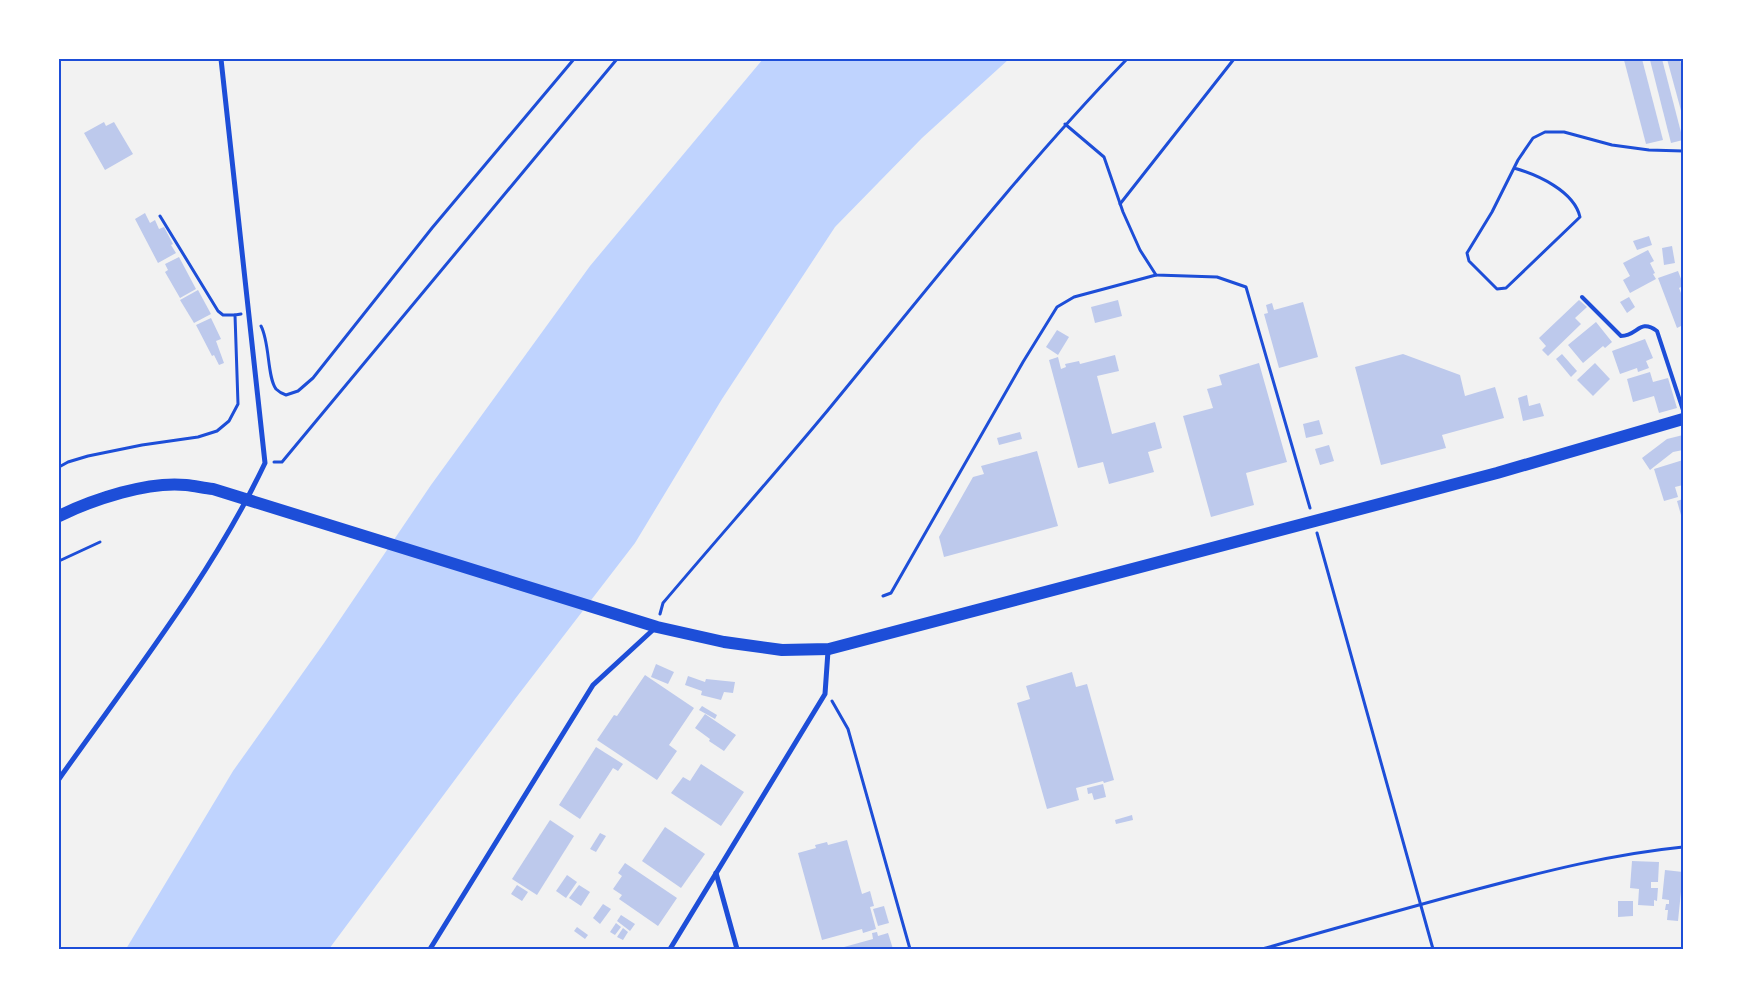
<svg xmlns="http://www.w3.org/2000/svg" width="1742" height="1008" viewBox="0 0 1742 1008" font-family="'Varela Round',sans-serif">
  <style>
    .water { fill: #bfd3fe }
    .building { fill: #bdc9ec }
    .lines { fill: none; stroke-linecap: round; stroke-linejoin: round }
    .path { stroke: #1d4ed8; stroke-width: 3 }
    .service { stroke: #1d4ed8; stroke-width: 4 }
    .minor { stroke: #1d4ed8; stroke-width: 5 }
    .trunk { stroke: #1d4ed8; stroke-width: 12 }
    .neatline { fill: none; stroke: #1d4ed8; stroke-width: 2 }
  </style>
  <rect width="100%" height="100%" fill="#f2f2f2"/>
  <polygon class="water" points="763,59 1009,59 922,138 835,227 722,399 635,543 515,699 329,949 126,949 233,771 324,643 431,485 590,266"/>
  <g class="building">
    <polygon points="1627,59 1642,59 1663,140 1646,144 1624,60"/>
    <polygon points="1662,59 1683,140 1671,143 1650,60"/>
    <polygon points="1667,59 1680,59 1683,73 1683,118"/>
    <polygon points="104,122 106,126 114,122 133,154 105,170 84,133"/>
    <polygon points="145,213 150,223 155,220 159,229 164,227 173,244 171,245 176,253 158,263 135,219"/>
    <polygon points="1649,236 1652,245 1637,250 1633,241"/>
    <polygon points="1672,246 1675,263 1664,265 1662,248"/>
    <polygon points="1648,250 1654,261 1650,263 1655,273 1653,274 1656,279 1630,293 1623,280 1630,276 1623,263"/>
    <polygon points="179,257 196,289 180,298 165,272 168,270 165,264"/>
    <polygon points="1678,271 1683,284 1683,286 1679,288 1683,298 1683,325 1677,328 1658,278"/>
    <polygon points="198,290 211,314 194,323 180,300"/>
    <polygon points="1629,297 1635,307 1627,313 1620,302"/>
    <polygon points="1118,300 1122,316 1095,323 1091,307"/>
    <polygon points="1579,300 1587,307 1575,318 1581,324 1548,356 1542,350 1546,346 1539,338"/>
    <polygon points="1303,302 1318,357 1279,368 1264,314 1268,313 1266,305 1272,303 1274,310"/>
    <polygon points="211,318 221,339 216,341 224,363 219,365 214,355 212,356 196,325"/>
    <polygon points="1596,322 1612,342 1605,348 1603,346 1583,363 1568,345"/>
    <polygon points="1057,330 1069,337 1058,355 1046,347"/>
    <polygon points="1645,339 1653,358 1646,361 1649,368 1638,372 1637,368 1620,374 1612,351"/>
    <polygon points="1403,354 1460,375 1465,396 1495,387 1504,418 1442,435 1446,448 1381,465 1355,367"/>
    <polygon points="1562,354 1577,371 1571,377 1556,359"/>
    <polygon points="1115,355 1119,371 1097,376 1112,434 1155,422 1162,448 1148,452 1154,472 1109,484 1103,462 1078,468 1049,360 1058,357 1061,369 1066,367 1065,364 1079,361 1080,364"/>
    <polygon points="1259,363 1287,462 1246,473 1254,505 1211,517 1183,416 1213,408 1207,389 1222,385 1219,375"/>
    <polygon points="1595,363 1610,379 1593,396 1577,380"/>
    <polygon points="1650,372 1653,382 1668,378 1677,408 1659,413 1654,396 1633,402 1627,379"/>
    <polygon points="1527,395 1529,406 1540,403 1544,416 1523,421 1518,398"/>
    <polygon points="1319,420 1323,434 1306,438 1303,424"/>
    <polygon points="1020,432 1022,439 999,445 997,438"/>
    <polygon points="1683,435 1683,450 1673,452 1650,470 1642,458 1667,439"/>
    <polygon points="1329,445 1334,461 1320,465 1315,449"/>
    <polygon points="1037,451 1058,526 944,557 939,537 973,477 984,474 981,466"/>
    <polygon points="1683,460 1683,485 1675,487 1678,497 1664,501 1654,469"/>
    <polygon points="1683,499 1683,522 1677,501"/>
    <polygon points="656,664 674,672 668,684 651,677"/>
    <polygon points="1072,672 1076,687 1087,684 1114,780 1104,783 1103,781 1076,788 1079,800 1047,809 1017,703 1030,699 1026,686"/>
    <polygon points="645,675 694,708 669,745 677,751 657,780 597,740 614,715 617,716"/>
    <polygon points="688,676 705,682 706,679 735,682 733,693 724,692 721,700 701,695 702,691 685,685"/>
    <polygon points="702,706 717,715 715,719 699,710"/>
    <polygon points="705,714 736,735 724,751 709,741 710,739 695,728"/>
    <polygon points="596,747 623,764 618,771 613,768 580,819 559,805"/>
    <polygon points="701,764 744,792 721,826 671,793 683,777 690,781"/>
    <polygon points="1103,784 1106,797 1094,800 1092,793 1088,794 1087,788"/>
    <polygon points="1132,815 1133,820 1116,824 1115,820"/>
    <polygon points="550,820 574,836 537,895 512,879"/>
    <polygon points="665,827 705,854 681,888 642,861"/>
    <polygon points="600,833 606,836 596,852 590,849"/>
    <polygon points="847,840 862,894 870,891 874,906 870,907 876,929 863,933 862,929 822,940 798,853 816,848 815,845 827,842 828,845"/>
    <polygon points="1632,861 1659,862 1658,882 1651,882 1651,888 1658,888 1657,901 1654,900 1654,906 1638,905 1639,889 1630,888"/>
    <polygon points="625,863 677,898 658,926 619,899 622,895 613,889 622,876 618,873"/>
    <polygon points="1665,870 1683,872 1678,921 1667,920 1668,910 1665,910 1666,904 1669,904 1669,900 1662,899"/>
    <polygon points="567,875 577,882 566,898 556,891"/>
    <polygon points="517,885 528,892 522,901 511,894"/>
    <polygon points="579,885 590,892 581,906 569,898"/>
    <polygon points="1618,901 1633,901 1633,916 1618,917"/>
    <polygon points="603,904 611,909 600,924 593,918"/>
    <polygon points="884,906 889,923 878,926 873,909"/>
    <polygon points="621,915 635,924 630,931 617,921"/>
    <polygon points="616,923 621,927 615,935 610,932"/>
    <polygon points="577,927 588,935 585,939 574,931"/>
    <polygon points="623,928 628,932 623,940 617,937"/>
    <polygon points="877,932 878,936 888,933 893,949 845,949 844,947 873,939 872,933"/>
  </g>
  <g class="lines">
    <g class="path">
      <polyline points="1065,124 1104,157 1123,212 1140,250 1156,275 1217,277 1246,287 1310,508"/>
      <path d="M1514 168C1538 175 1574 191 1580 217L1506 288 1497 289 1469 261 1467 253 1492 212 1518 160 1533 138 1545 132H1564L1612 145 1649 150 1683 151"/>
      <polyline points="1120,204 1234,59"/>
      <polyline points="160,216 218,311 223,315 235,315"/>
      <path d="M261 326C270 343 267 377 276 389 278 391 283 394 286 395L298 391 313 378 432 228 574 59"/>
      <polyline points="274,462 282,462 617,59"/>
      <polyline points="59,467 68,462 88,456 142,445 198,437 217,431 229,421 238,404 235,315 241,314"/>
      <polyline points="1317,533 1433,949"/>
      <polyline points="59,561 100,542"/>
      <polyline points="883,596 891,593 1023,362 1057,307 1074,297 1156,275"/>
      <path d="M660 614 663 603C718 538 774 475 828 410 926 291 1020 170 1127 59"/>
      <polyline points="832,701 848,729 910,949"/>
      <path d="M1262 949C1334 929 1406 908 1478 889 1546 871 1613 854 1683 847"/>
    </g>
    <path class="service" d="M1582 297 1621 336C1638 336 1639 318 1657 331L1683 410"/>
    <g class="minor">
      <path d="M59 779C130 678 212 575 265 463L221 59"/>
      <polyline points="716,873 737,949"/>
      <polyline points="430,949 593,685 655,628"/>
      <polyline points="670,949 825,694 828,651"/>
    </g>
    <path class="trunk" d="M59 516C94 499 148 481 186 485 195 486 204 488 213 489L657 627 724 642 782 650 829 649 1497 473 1683 419"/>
  </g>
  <rect width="1742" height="1008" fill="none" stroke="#ffffff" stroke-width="120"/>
  <rect x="60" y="60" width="1622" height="888" class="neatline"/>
</svg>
